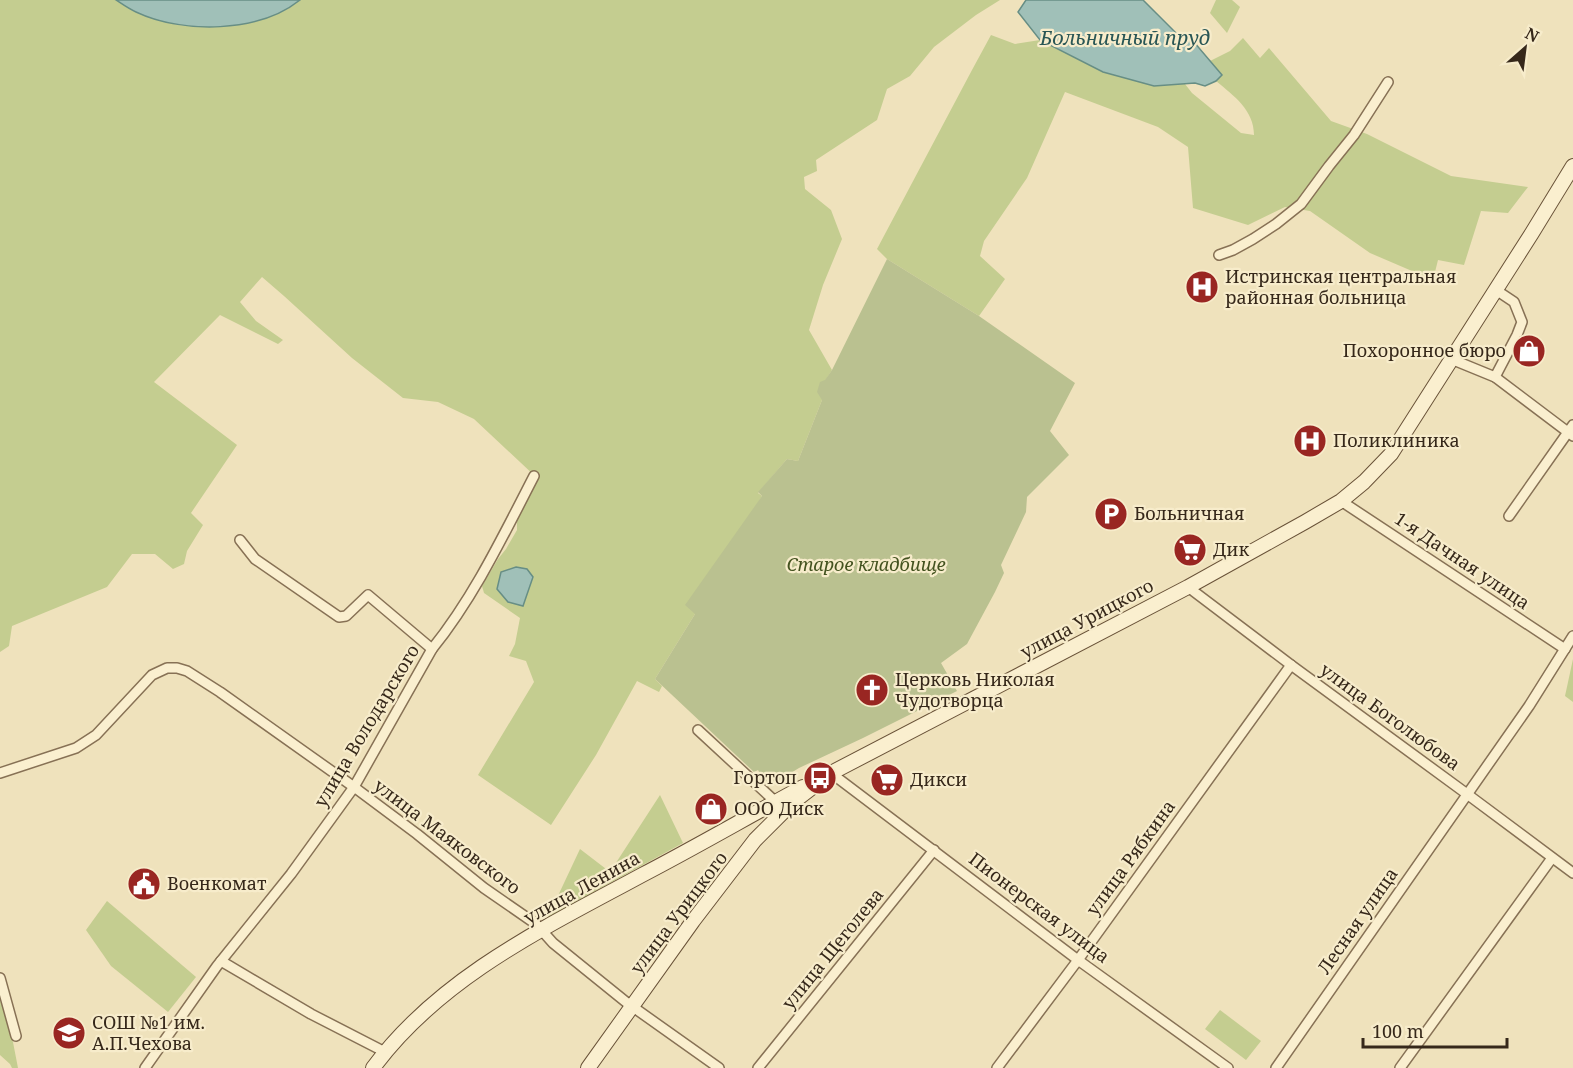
<svg xmlns="http://www.w3.org/2000/svg" width="1573" height="1068" viewBox="0 0 1573 1068" font-family="'Noto Serif',serif">
  <style>
    .green { fill: #c4cd90 }
    .cemetery { fill: #bac190 }
    .water { fill: #a0c0b8; stroke: #678e85; stroke-width: 1.5 }
    .lines { fill: none; stroke-linecap: round; stroke-linejoin: round }
    .street-casing { stroke: #877155; stroke-width: 12 }
    .secondary-casing { stroke: #695238; stroke-width: 16 }
    .street { stroke: #faefcf; stroke-width: 9 }
    .secondary { stroke: #faefcf; stroke-width: 14 }
    .labels { text-anchor: middle; stroke-width: 4.5; stroke-linejoin: round; paint-order: stroke }
    .poi-label { font-size: 18px; fill: #36281a; stroke: #f7eccb; text-anchor: start }
    .street-label { font-size: 18px; fill: #36281a; stroke: #f7eccb }
    .park-label { font-size: 18px; font-style: italic; fill: #445320; stroke: #f7eccb }
    .water-label { font-size: 20px; font-style: italic; fill: #295655; stroke: #f7eccb }
  </style>
  <rect width="100%" height="100%" fill="#efe2bc"/>
  <g class="green">
    <polygon points="0,0 116,0 136,12 177,25 217,27 288,9 300,0 1000,0 976,15 934,47 910,76 887,89 877,120 816,160 817,171 804,177 805,189 831,210 842,239 823,285 809,330 832,370 825,381 822,400 798,461 787,459 758,493 762,496 695,614 655,679 662,686 659,692 637,681 596,755 551,825 478,775 534,682 526,661 509,656 515,644 520,618 484,593 482,586 498,559 506,549 517,530 517,521 537,478 474,419 438,402 403,398 352,358 284,296 262,277 240,302 256,321 283,340 278,344 220,315 154,382 237,445 191,513 203,525 187,551 184,564 173,569 155,554 132,554 107,587 12,626 9,646 0,652"/>
    <polygon points="1216,0 1232,0 1240,7 1227,33 1210,13"/>
    <path d="M991 35 1015 44 1040 40 1103 72 1154 85 1185 84 1192 93 1241 133 1254 135C1254 110 1234 96 1216 81L1222 75 1210 61 1230 51 1243 38 1260 58 1269 48 1331 121 1367 134 1451 176 1528 187 1508 213 1481 211 1464 265 1438 260 1433 280 1370 253 1310 211 1285 207 1248 225 1193 208 1188 147 1158 127 1065 92 1027 178 984 241 980 256 1005 279 979 316 887 259 877 249 972 70Z"/>
    <polygon points="1573,659 1573,702 1565,696"/>
    <polygon points="660,795 683,843 548,917 580,849 610,872"/>
    <polygon points="107,901 196,977 168,1012 111,966 86,930"/>
    <polygon points="0,999 12,1037 18,1068 12,1068 10,1064 0,1055"/>
    <polygon points="1220,1010 1261,1041 1246,1060 1205,1029"/>
  </g>
  <polygon class="cemetery" points="887,259 979,316 1075,383 1050,431 1069,455 1027,497 1026,512 1001,565 1004,573 995,592 967,644 941,663 957,691 863,738 799,768 768,787 758,770 754,772 655,679 695,614 685,605 762,496 758,492 787,459 798,461 822,400 817,392 820,382 825,380 832,370"/>
  <g class="water">
    <path d="M116 0H300C259 33 183 34 136 12 129 9 122 4 116 0Z"/>
    <polygon points="1026,0 1143,0 1177,34 1194,42 1222,75 1216,81 1205,86 1195,83 1154,86 1103,72 1040,40 1018,12"/>
    <polygon points="516,567 527,569 533,577 523,606 508,602 497,589 501,572"/>
  </g>
  <g class="lines">
    <defs>
      <g id="street">
        <polyline points="1219,255 1233,250 1253,239 1276,224 1301,204 1329,166 1354,135 1388,82"/>
        <polyline points="1451,359 1495,377 1573,436"/>
        <polyline points="1495,377 1517,335 1522,322 1514,302 1496,290"/>
        <polyline points="1341,501 1565,649"/>
        <polyline points="1509,516 1573,425"/>
        <polyline points="240,540 255,559 339,617 346,616 368,595 432,649"/>
        <polyline points="1188,587 1291,665 1467,794 1573,873"/>
        <polyline points="698,730 779,805"/>
        <polyline points="0,773 76,748 96,735 152,675 167,668 177,668 187,671 220,692 354,787 417,834 484,888 536,924 553,943 626,1002 719,1068"/>
        <polyline points="831,773 1078,960 1228,1068"/>
        <polyline points="221,961 311,1014 385,1052"/>
        <polyline points="0,978 16,1036"/>
        <path d="M145 1068 217 966 291 874 354 787 432 649C474 597 503 536 534 476"/>
        <polyline points="758,1068 934,850"/>
        <polyline points="997,1068 1078,960 1291,665"/>
        <polyline points="1276,1068 1529,706 1573,636"/>
        <polyline points="1400,1068 1552,858"/>
      </g>
      <g id="secondary">
        <path d="M373 1068C440 977 546 927 642 875 696 847 749 816 803 787"/>
        <polyline points="588,1068 693,921 755,840 792,803 831,773 1188,587 1305,522 1341,501 1364,482 1391,454 1532,233 1573,166"/>
      </g>
    </defs>
    <use href="#street" class="street-casing"/>
    <use href="#secondary" class="secondary-casing"/>
    <use href="#street" class="street"/>
    <use href="#secondary" class="secondary"/>
  </g>
  <defs>
    <symbol id="hospital-disc" viewBox="-11 -11 22 22"><circle r="9.5" fill="#992622" stroke="#f7eccb"/><path d="M-5-5h3v3.5h4V-5h3V5h-3V1.5h-4V5h-3Z" fill="#fff"/></symbol>
    <symbol id="shop-disc" viewBox="-11 -11 22 22"><circle r="9.5" fill="#992622" stroke="#f7eccb"/><path d="M-5-2.5h2.3a2.7 3.5 0 0 1 5.4 0H5L5.5 6h-11ZM-1.5-2.5h3a1.5 2.3 0 0 0-3 0Z" fill="#fff"/></symbol>
    <symbol id="parking-disc" viewBox="-11 -11 22 22"><circle r="9.5" fill="#992622" stroke="#f7eccb"/><path d="M-3.5-5.5H1a3.5 3.5 0 0 1 0 7H-1V5.5H-3.5ZM-1-3.4V-.6H.8a1.4 1.4 0 0 0 0-2.8Z" fill="#fff"/></symbol>
    <symbol id="supermarket-disc" viewBox="-11 -11 22 22"><circle r="9.5" fill="#992622" stroke="#f7eccb"/><path d="M-6-5.5h2.5l.6 2H6L4.5 2H-2.5L-4.4-4H-6ZM-1.5 3.2a1.3 1.3 0 1 0 .1 0ZM3 3.2a1.3 1.3 0 1 0 .1 0Z" fill="#fff"/></symbol>
    <symbol id="church-disc" viewBox="-11 -11 22 22"><circle r="9.5" fill="#992622" stroke="#f7eccb"/><path d="M-1.2-6h2.4v3.5h3.3v2.4h-3.3V6h-2.4V-.1h-3.3v-2.4h3.3Z" fill="#fff"/></symbol>
    <symbol id="bus-disc" viewBox="-11 -11 22 22"><circle r="9.5" fill="#992622" stroke="#f7eccb"/><path d="M-5-6H5V4H4V6H2V4H-2V6H-4V4H-5ZM-3.5-4V0h7V-4ZM-3.5 1.2v1.5H-2V1.2ZM2 1.2v1.5H3.5V1.2Z" fill="#fff"/></symbol>
    <symbol id="civic-disc" viewBox="-11 -11 22 22"><circle r="9.5" fill="#992622" stroke="#f7eccb"/><path d="M-.6-6.5H3V-4.5H.6V-3L4-1V1h2V6H-6V1h2V-1L-.6-3ZM-1.2 2.5V6h2.4V2.5Z" fill="#fff"/></symbol>
    <symbol id="school-disc" viewBox="-11 -11 22 22"><circle r="9.5" fill="#992622" stroke="#f7eccb"/><path d="M0-5L7-2L0 1L-7-2ZM-4 1L0 2.5L4 1V4Q0 6-4 4Z" fill="#fff"/></symbol>
  </defs>
  <g fill-rule="evenodd">
    <use href="#hospital-disc" x="1183" y="268" width="38" height="38"/>
    <use href="#shop-disc" x="1510" y="332" width="38" height="38"/>
    <use href="#hospital-disc" x="1291" y="422" width="38" height="38"/>
    <use href="#parking-disc" x="1092" y="495" width="38" height="38"/>
    <use href="#supermarket-disc" x="1171" y="531" width="38" height="38"/>
    <use href="#church-disc" x="853" y="671" width="38" height="38"/>
    <use href="#bus-disc" x="801" y="759" width="38" height="38"/>
    <use href="#supermarket-disc" x="868" y="761" width="38" height="38"/>
    <use href="#shop-disc" x="692" y="790" width="38" height="38"/>
    <use href="#civic-disc" x="125" y="865" width="38" height="38"/>
    <use href="#school-disc" x="50" y="1014" width="38" height="38"/>
  </g>
  <g class="labels">
    <g class="poi-label">
      <text x="1225" y="283">Истринская центральная<tspan x="1225" dy="21">районная больница</tspan></text>
      <text x="1506" y="357" text-anchor="end">Похоронное бюро</text>
      <text x="1333" y="447">Поликлиника</text>
      <text x="1134" y="520">Больничная</text>
      <text x="1213" y="556">Дик</text>
      <text x="895" y="686">Церковь Николая<tspan x="895" dy="21">Чудотворца</tspan></text>
      <text x="797" y="784" text-anchor="end">Гортоп</text>
      <text x="910" y="786">Дикси</text>
      <text x="734" y="815">ООО Диск</text>
      <text x="167" y="890">Военкомат</text>
      <text x="92" y="1029">СОШ №1 им.<tspan x="92" dy="21">А.П.Чехова</tspan></text>
    </g>
    <g class="street-label">
      <text transform="translate(1462 561) rotate(34)" y="6">1-я Дачная улица</text>
      <text transform="translate(1087 619) rotate(-28)" y="6">улица Урицкого</text>
      <text transform="translate(1390 717) rotate(36)" y="6">улица Боголюбова</text>
      <text transform="translate(367 726) rotate(-59)" y="6">улица Володарского</text>
      <text transform="translate(447 837) rotate(37)" y="6">улица Маяковского</text>
      <text transform="translate(1131 858) rotate(-54)" y="6">улица Рябкина</text>
      <text transform="translate(582 888) rotate(-29)" y="6">улица Ленина</text>
      <text transform="translate(1039 908) rotate(37)" y="6">Пионерская улица</text>
      <text transform="translate(679 913) rotate(-53)" y="6">улица Урицкого</text>
      <text transform="translate(1358 921) rotate(-55)" y="6">Лесная улица</text>
      <text transform="translate(833 949) rotate(-51)" y="6">улица Щеголева</text>
    </g>
    <g class="park-label">
      <text x="866" y="571">Старое кладбище</text>
    </g>
    <g class="water-label">
      <text x="1125" y="45">Больничный пруд</text>
    </g>
  </g>
  <g transform="translate(1525 48) rotate(28)" stroke="#f7eccb" stroke-width="4.5" paint-order="stroke">
  <path d="M0-4.5L10 22L0 15L-10 22Z" fill="#36281a"/>
  <text y="-9" font-size="16" font-weight="bold" text-anchor="middle" fill="#36281a">N</text>
  </g>
  <path d="M1363 1038v9h144v-9" fill="none" stroke="#36281a" stroke-width="3"/>
  <text x="1372" y="1038" font-size="18" fill="#36281a" stroke="#f7eccb" stroke-width="4.5" paint-order="stroke">100 m</text>
</svg>
